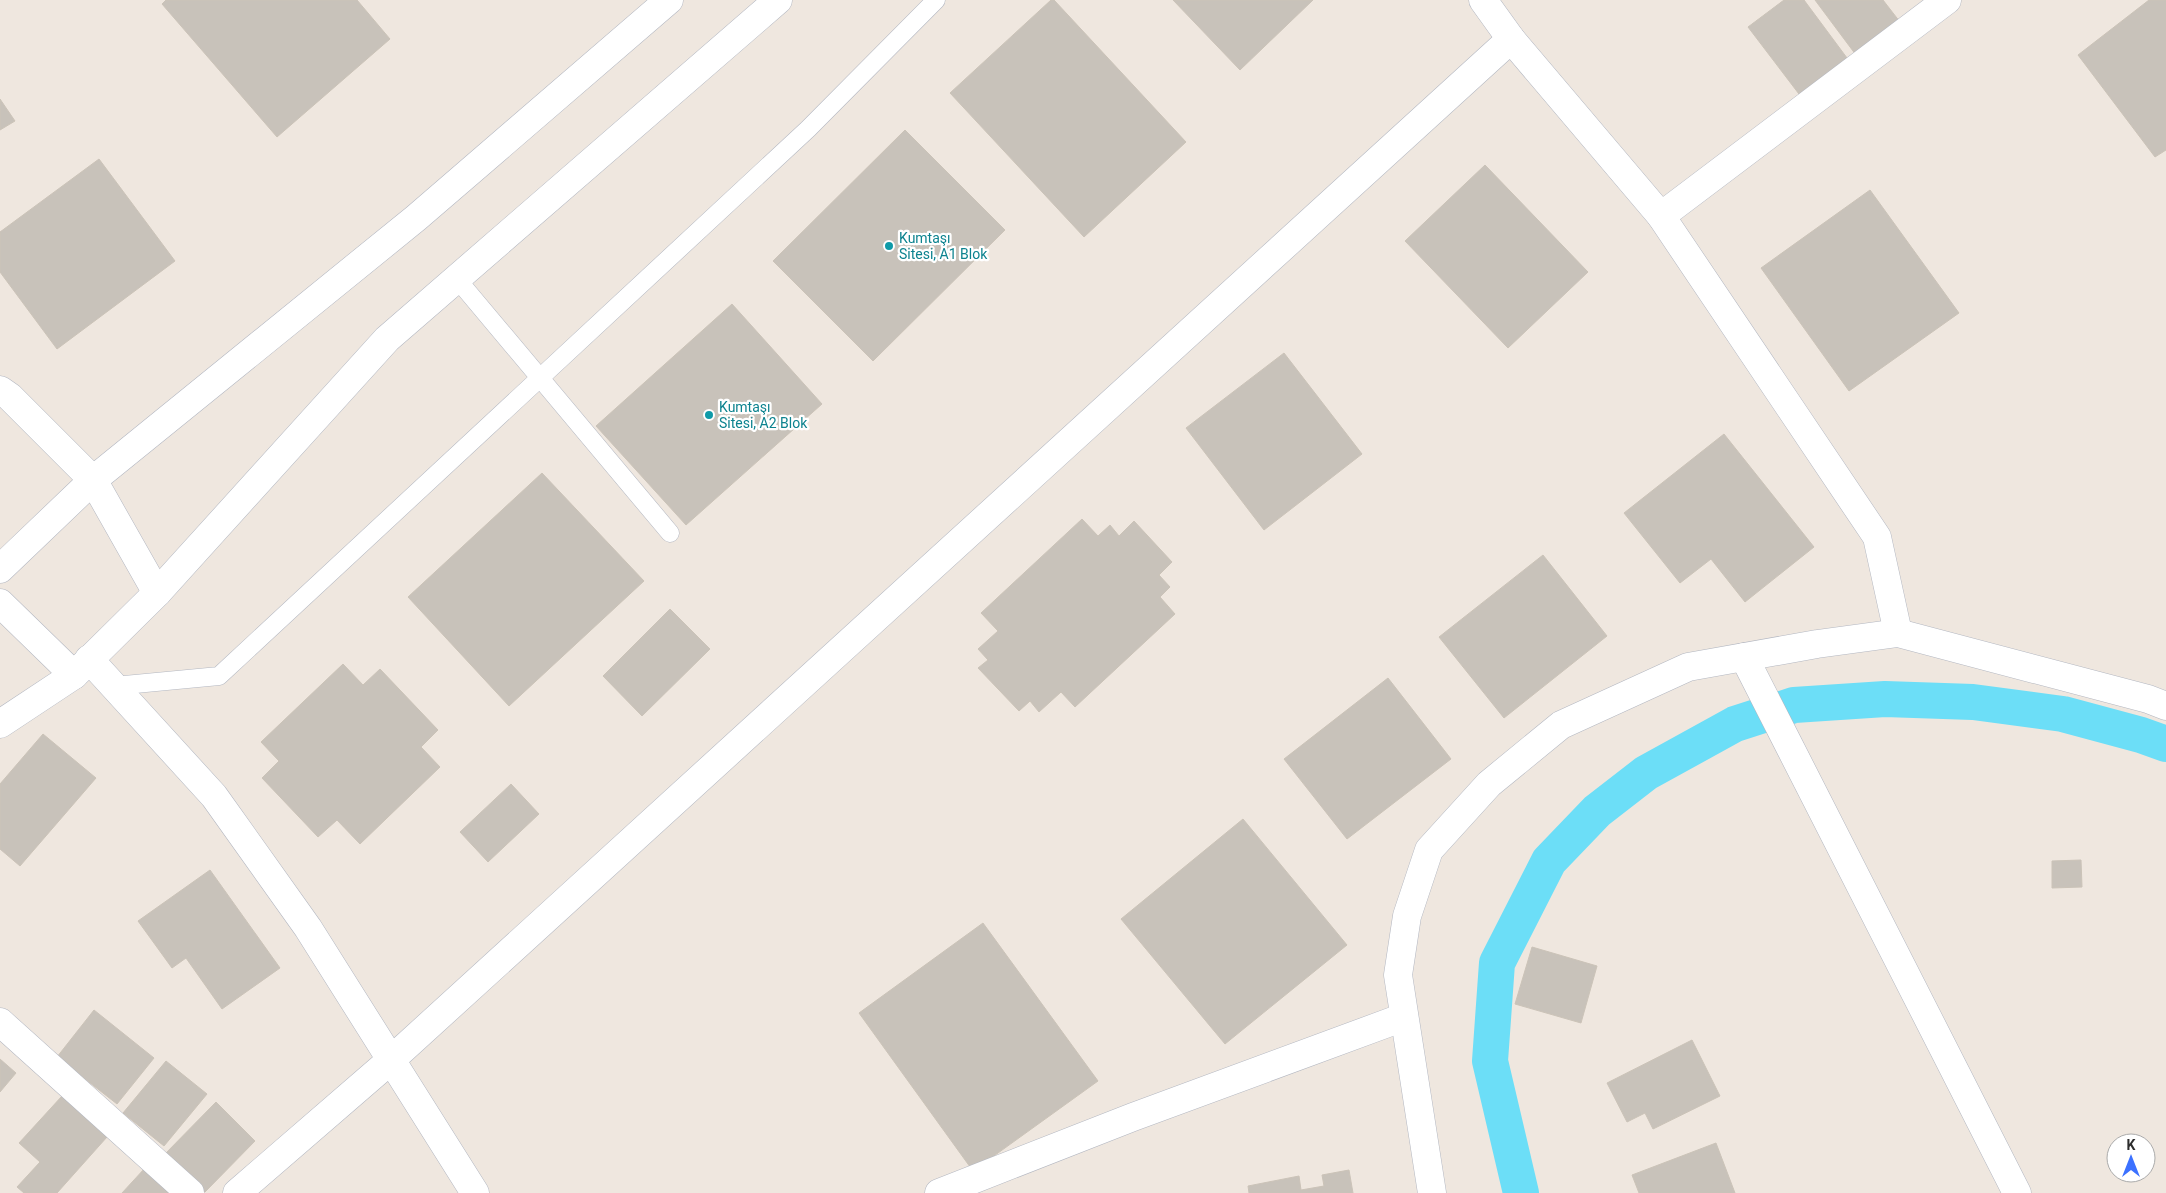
<svg xmlns="http://www.w3.org/2000/svg" width="2166" height="1193" viewBox="0 0 2166 1193" font-family="Roboto,sans-serif">
  <style>
    .lines { fill: none; stroke-linecap: round; stroke-linejoin: round }
    .canal { stroke: #6cdef7; stroke-width: 36 }
    .building { fill: #c8c2ba; stroke: #cbc3b8 }
    .service-casing { stroke: #b3b7c1; stroke-width: 19 }
    .minor-casing { stroke: #b3b7c1; stroke-width: 29 }
    .tertiary-casing { stroke: #b3b7c1; stroke-width: 29 }
    .secondary-casing { stroke: #b3b7c1; stroke-width: 29 }
    .service { stroke: #fff; stroke-width: 18 }
    .minor { stroke: #fff; stroke-width: 28 }
    .tertiary { stroke: #fff; stroke-width: 28 }
    .secondary { stroke: #fff; stroke-width: 28 }
    .culture-dot { fill: #0f9aa8; stroke: #fff; stroke-width: 2 }
    .labels { text-anchor: middle; stroke-width: 4.5; stroke-linejoin: round; paint-order: stroke }
    .culture-label { font-size: 14px; fill: #0d838f; stroke: #fff; text-anchor: start }
  </style>
  <rect width="100%" height="100%" fill="#efe7df"/>
  <g class="lines">
    <polyline class="canal" points="1521,1193 1490,1061 1497,963 1549,861 1597,811 1646,773 1735,724 1794,705 1885,699 1973,702 2063,714 2141,735 2166,744"/>
  </g>
  <g class="building">
    <polygon points="166,0 357,0 390,39 277,137 162,4"/>
    <polygon points="1051,0 1054,0 1186,142 1084,237 950,93"/>
    <polygon points="1173,0 1313,0 1240,70"/>
    <polygon points="1784,0 1804,0 1850,62 1802,98 1748,27"/>
    <polygon points="1815,0 1883,0 1900,22 1856,55"/>
    <polygon points="2149,0 2166,0 2166,150 2155,157 2078,55"/>
    <polygon points="0,99 15,121 0,130"/>
    <polygon points="905,130 1005,230 873,361 773,261"/>
    <polygon points="99,159 175,261 57,349 0,272 0,232"/>
    <polygon points="1485,165 1588,272 1508,348 1405,241"/>
    <polygon points="1870,190 1959,313 1849,391 1761,268"/>
    <polygon points="732,304 822,404 686,525 596,426"/>
    <polygon points="1284,353 1362,454 1264,530 1186,428"/>
    <polygon points="1724,434 1814,547 1745,602 1711,559 1680,583 1624,513"/>
    <polygon points="542,473 644,581 509,706 408,597"/>
    <polygon points="1082,519 1098,536 1110,525 1119,536 1134,521 1172,562 1159,575 1170,587 1160,597 1175,614 1075,707 1061,692 1039,712 1030,701 1019,711 978,668 988,660 978,649 998,631 981,613"/>
    <polygon points="1543,555 1607,636 1504,718 1439,637"/>
    <polygon points="670,609 710,649 642,716 603,676"/>
    <polygon points="343,664 363,685 380,669 438,730 421,747 440,767 360,844 337,820 318,837 262,778 279,761 261,742"/>
    <polygon points="1388,678 1451,759 1347,839 1284,759"/>
    <polygon points="43,734 96,778 20,866 0,849 0,784"/>
    <polygon points="511,784 539,814 488,862 460,832"/>
    <polygon points="1243,819 1347,945 1225,1044 1121,919"/>
    <polygon points="2081,860 2082,887 2052,888 2052,861"/>
    <polygon points="210,870 280,968 222,1009 186,958 172,968 138,921"/>
    <polygon points="983,923 1098,1081 973,1171 859,1013"/>
    <polygon points="1532,947 1597,966 1581,1023 1515,1004"/>
    <polygon points="94,1010 154,1058 117,1104 57,1057"/>
    <polygon points="1692,1040 1720,1096 1653,1129 1645,1113 1627,1122 1607,1083"/>
    <polygon points="0,1059 16,1073 0,1092"/>
    <polygon points="166,1061 207,1094 164,1146 123,1113"/>
    <polygon points="62,1096 107,1137 57,1193 24,1193 17,1187 40,1162 19,1143"/>
    <polygon points="216,1102 255,1141 205,1192 165,1154"/>
    <polygon points="1716,1143 1735,1193 1639,1193 1632,1175"/>
    <polygon points="145,1168 172,1193 122,1193"/>
    <polygon points="1349,1170 1353,1193 1249,1193 1248,1186 1299,1176 1301,1190 1324,1186 1322,1175"/>
  </g>
  <g class="lines">
    <defs>
      <g id="service">
        <polyline points="457,279 670,533"/>
        <polyline points="114,686 219,676 808,129 936,0"/>
      </g>
      <g id="minor">
        <polyline points="1483,0 1511,39 1661,216 1877,537 1898,633"/>
        <polyline points="1661,216 1947,0"/>
        <polyline points="1744,657 2017,1193"/>
        <polyline points="0,1022 190,1193"/>
        <polyline points="237,1193 392,1059 1511,39"/>
        <polyline points="939,1193 1133,1117 1404,1017"/>
      </g>
      <g id="tertiary">
        <polyline points="89,659 214,796 308,928 475,1193"/>
        <polyline points="1432,1193 1398,975 1407,916 1429,850 1489,784 1561,725 1688,667 1817,644 1898,633 2148,699 2166,706"/>
      </g>
      <g id="secondary">
        <polyline points="0,390 10,397 93,480 157,593"/>
        <polyline points="0,569 93,480 416,218 669,0"/>
        <polyline points="0,603 74,675"/>
        <polyline points="0,724 74,675 157,593 387,339 778,0"/>
      </g>
    </defs>
    <use href="#service" class="service-casing"/>
    <use href="#minor" class="minor-casing"/>
    <use href="#tertiary" class="tertiary-casing"/>
    <use href="#secondary" class="secondary-casing"/>
    <use href="#service" class="service"/>
    <use href="#minor" class="minor"/>
    <use href="#tertiary" class="tertiary"/>
    <use href="#secondary" class="secondary"/>
  </g>
  <g class="culture-dot">
    <circle cx="889" cy="246" r="5"/>
    <circle cx="709" cy="415" r="5"/>
  </g>
  <g class="labels">
    <g class="culture-label">
      <text x="899" y="243">Kumtaşı<tspan x="899" dy="16">Sitesi, A1 Blok</tspan></text>
      <text x="719" y="412">Kumtaşı<tspan x="719" dy="16">Sitesi, A2 Blok</tspan></text>
    </g>
  </g>
  <g transform="translate(2131 1158)"><circle r="24" fill="#ffffff" stroke="#ababab"/>
  <path d="M0-4L9 19L0 12L-9 19Z" fill="#3c71ff"/>
  <text y="-8" font-size="14" font-weight="bold" text-anchor="middle" fill="#2d2d2d">K</text>
  </g>
</svg>
